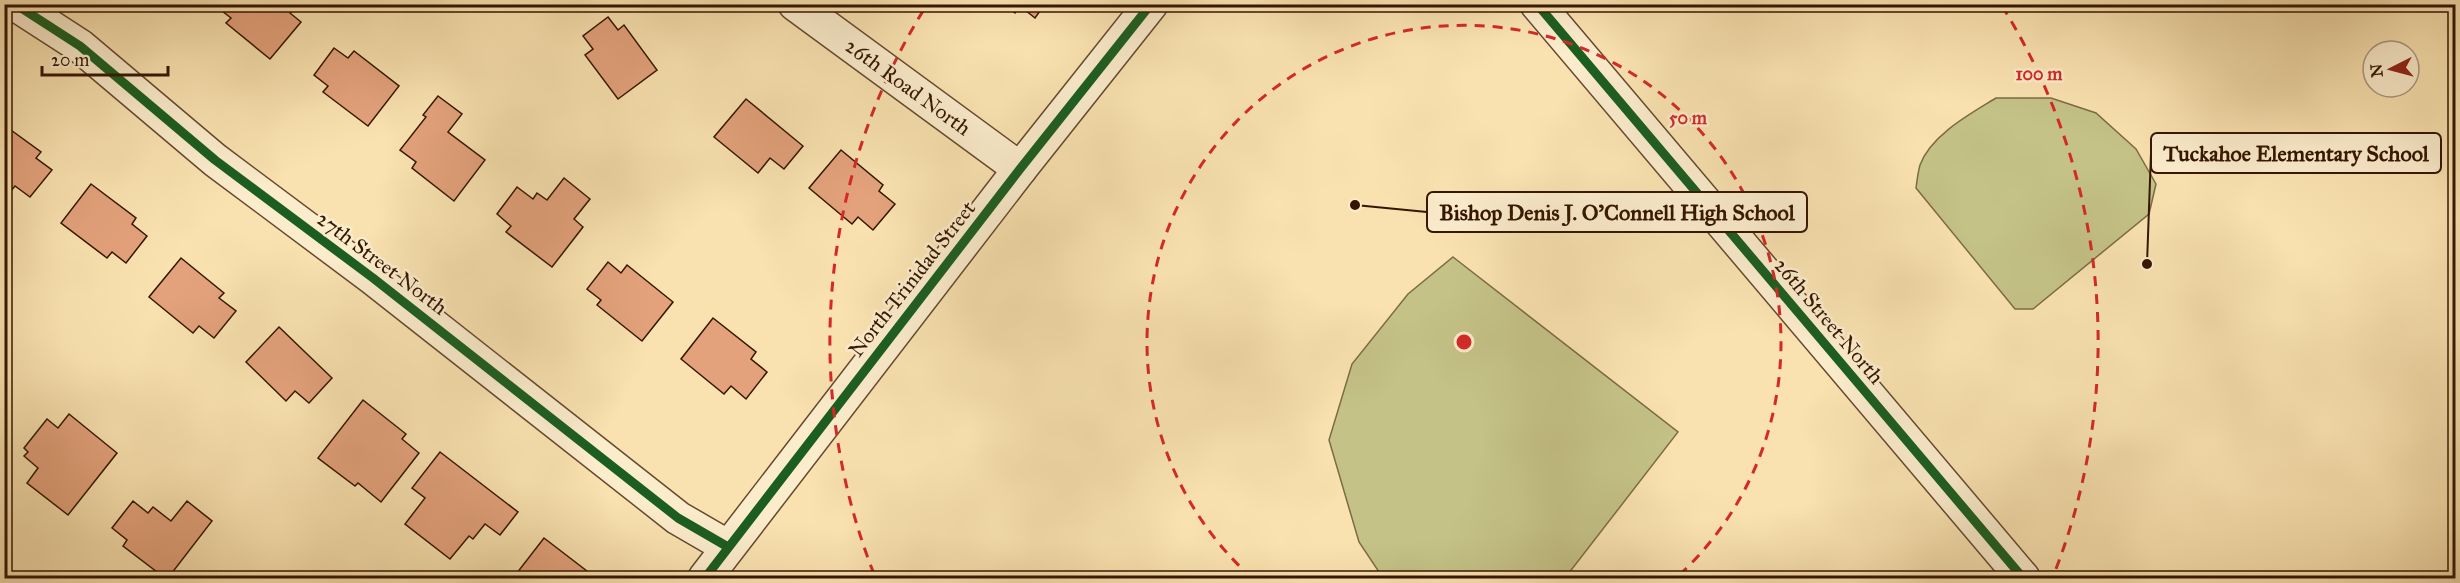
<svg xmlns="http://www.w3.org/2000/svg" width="2460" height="583" viewBox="0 0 2460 583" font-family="'IM FELL Great Primer',serif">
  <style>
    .green { fill: #c4c287; stroke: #7c6c44; stroke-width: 1.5 }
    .building { fill: #e3a27c; stroke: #341601; stroke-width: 1.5 }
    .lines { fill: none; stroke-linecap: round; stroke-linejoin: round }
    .minor-casing { stroke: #65492d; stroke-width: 36 }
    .tertiary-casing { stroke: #65492d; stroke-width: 36 }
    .minor { stroke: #fbeccc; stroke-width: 33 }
    .tertiary { stroke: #fbeccc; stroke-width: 33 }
    .cycleway-casing { stroke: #fbeccc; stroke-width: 13 }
    .cycleway { stroke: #1b5e20; stroke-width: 9 }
    .ring { fill: none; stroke: #d62828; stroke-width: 3; stroke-dasharray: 10 8 }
    .labels { text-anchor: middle; stroke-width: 5; stroke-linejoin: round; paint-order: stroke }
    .street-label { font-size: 21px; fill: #341601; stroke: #fbeccc }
    .centre { fill: #d62828; stroke: #fbeccc; stroke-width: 3 }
    .ring-label { font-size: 18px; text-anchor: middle; font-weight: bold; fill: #d62828; stroke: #fbeccc; stroke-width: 5; stroke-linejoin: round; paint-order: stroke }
    .leader { fill: none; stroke: #341601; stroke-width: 2 }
    .callout-dot { fill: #341601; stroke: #fbeccc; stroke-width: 2 }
    .callout { fill: #fbeccc; stroke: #341601; stroke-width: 2 }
    .callout-label { font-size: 22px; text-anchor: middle; font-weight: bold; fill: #341601 }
  </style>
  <rect width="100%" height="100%" fill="#f9e2b0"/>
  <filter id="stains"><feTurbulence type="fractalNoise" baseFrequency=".00333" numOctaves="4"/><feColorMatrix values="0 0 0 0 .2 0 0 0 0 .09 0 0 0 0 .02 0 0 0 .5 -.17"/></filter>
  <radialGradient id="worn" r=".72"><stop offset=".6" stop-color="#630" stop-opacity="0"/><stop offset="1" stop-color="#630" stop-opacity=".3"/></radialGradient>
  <g class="green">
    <path d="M1996 98H2051L2096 113 2136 149 2156 184 2149 214 2033 309H2015L1916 188C1917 181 1918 172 1920 165 1931 135 1970 114 1996 98Z"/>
    <polygon points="1453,257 1678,432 1565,578 1383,578 1359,542 1329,440 1352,364 1408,294"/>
  </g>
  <g class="building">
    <polygon points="219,4 298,4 290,13 301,22 270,59 226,23 231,18 217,7"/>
    <polygon points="1004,4 1045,4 1035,18 1020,6 1015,13"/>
    <polygon points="608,17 618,30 624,25 657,70 618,99 585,55 593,49 583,36"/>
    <polygon points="334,48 348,58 354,51 399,86 368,126 323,92 328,86 314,75"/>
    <polygon points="438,96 462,114 448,132 485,160 454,201 412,168 416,162 400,150 426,117 423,115"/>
    <polygon points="746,99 803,146 784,169 770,158 758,173 714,137"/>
    <polygon points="4,125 41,152 36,158 52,170 30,197 15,186 10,192 4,188"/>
    <polygon points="841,150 883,185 879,191 895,204 873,230 858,217 852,224 809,188"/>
    <polygon points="564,178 590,199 574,219 583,227 552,267 506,232 511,226 497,214 517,187 533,199 537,193 547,200"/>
    <polygon points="91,184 136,218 132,224 147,236 126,263 112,252 107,258 61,223"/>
    <polygon points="181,258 224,293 219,298 236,311 214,338 199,326 193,333 149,297"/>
    <polygon points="608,262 621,273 627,265 673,302 642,341 597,305 601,300 587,289"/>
    <polygon points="713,318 756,352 751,359 767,372 746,399 731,386 724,394 681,359"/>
    <polygon points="279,327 332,378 309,403 295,391 286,401 246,362"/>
    <polygon points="363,400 406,434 402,439 419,453 381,502 358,483 355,486 318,458"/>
    <polygon points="69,414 117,453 68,515 27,483 38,468 24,456 28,452 24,448 47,419 58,428"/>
    <polygon points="440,452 518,512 500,535 485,524 473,539 469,536 450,559 405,524 425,498 412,488"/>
    <polygon points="133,501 148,513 153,507 171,521 187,501 212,521 168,578 165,578 123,546 127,540 112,528"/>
    <polygon points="544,538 596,578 513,578"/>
  </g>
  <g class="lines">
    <defs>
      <g id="minor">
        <polyline points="15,4 80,46 215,160 373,278 678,518 728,547"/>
        <polyline points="795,4 1020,169"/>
        <polyline points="705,578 1020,169 1151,4"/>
      </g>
      <polyline id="tertiary" points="1537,4 2023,578"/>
    </defs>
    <use href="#minor" class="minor-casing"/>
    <use href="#tertiary" class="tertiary-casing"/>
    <use href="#minor" class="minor"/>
    <use href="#tertiary" class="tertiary"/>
    <defs>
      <g id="cycleway">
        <polyline points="15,4 80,46 215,160 373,278 678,518 728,547"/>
        <polyline points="1537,4 2023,578"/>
        <polyline points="705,578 1020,169 1151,4"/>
      </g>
    </defs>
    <use href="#cycleway" class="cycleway-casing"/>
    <use href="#cycleway" class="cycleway"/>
  </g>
  <g class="ring">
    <path d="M1252 578A317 317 0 1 1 1676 578"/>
    <path d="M874 574A634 634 0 0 1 926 6M2002 6A634 634 0 0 1 2054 574"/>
  </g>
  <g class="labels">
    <g class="street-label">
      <text transform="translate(908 87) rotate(36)" y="7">26th Road North</text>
      <text transform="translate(382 263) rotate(37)" y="7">27th Street North</text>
      <text transform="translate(912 279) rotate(-52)" y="7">North Trinidad Street</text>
      <text transform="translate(1829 321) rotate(50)" y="7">26th Street North</text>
    </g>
  </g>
  <circle cx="1464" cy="342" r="9" class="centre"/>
  <g class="ring-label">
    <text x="2039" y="80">100 m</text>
    <text x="1688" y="124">50 m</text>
  </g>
  <path class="leader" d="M2147 264L2151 153M1355 205L1427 212"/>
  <g class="callout-dot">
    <circle cx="2147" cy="264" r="6"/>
    <circle cx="1355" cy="205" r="6"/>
  </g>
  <g class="callout">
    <rect x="2151" y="133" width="290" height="40" rx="6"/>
    <rect x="1427" y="192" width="380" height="40" rx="6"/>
  </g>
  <g class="callout-label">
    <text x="2296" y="161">Tuckahoe Elementary School</text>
    <text x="1617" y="220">Bishop Denis J. O'Connell High School</text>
  </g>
  <rect width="2460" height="583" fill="none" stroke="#f9e2b0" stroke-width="24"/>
  <rect x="6" y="6" width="2448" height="571" fill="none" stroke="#341601" stroke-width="3"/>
  <rect x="12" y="12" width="2436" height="559" fill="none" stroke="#341601" stroke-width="1.5"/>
  <g transform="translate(2391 69) rotate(264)"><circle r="28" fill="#fbeccc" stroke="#ab967b" stroke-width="1.5"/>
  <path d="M0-4.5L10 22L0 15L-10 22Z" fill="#8f2418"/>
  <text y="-9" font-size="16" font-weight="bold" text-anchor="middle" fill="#341601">N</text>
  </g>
  <path d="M42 66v9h126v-9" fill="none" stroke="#341601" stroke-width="3"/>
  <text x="51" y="66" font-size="18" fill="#341601" stroke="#fbeccc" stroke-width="4.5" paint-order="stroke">20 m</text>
  <rect width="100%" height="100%" filter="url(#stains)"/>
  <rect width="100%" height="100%" fill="url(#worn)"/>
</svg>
